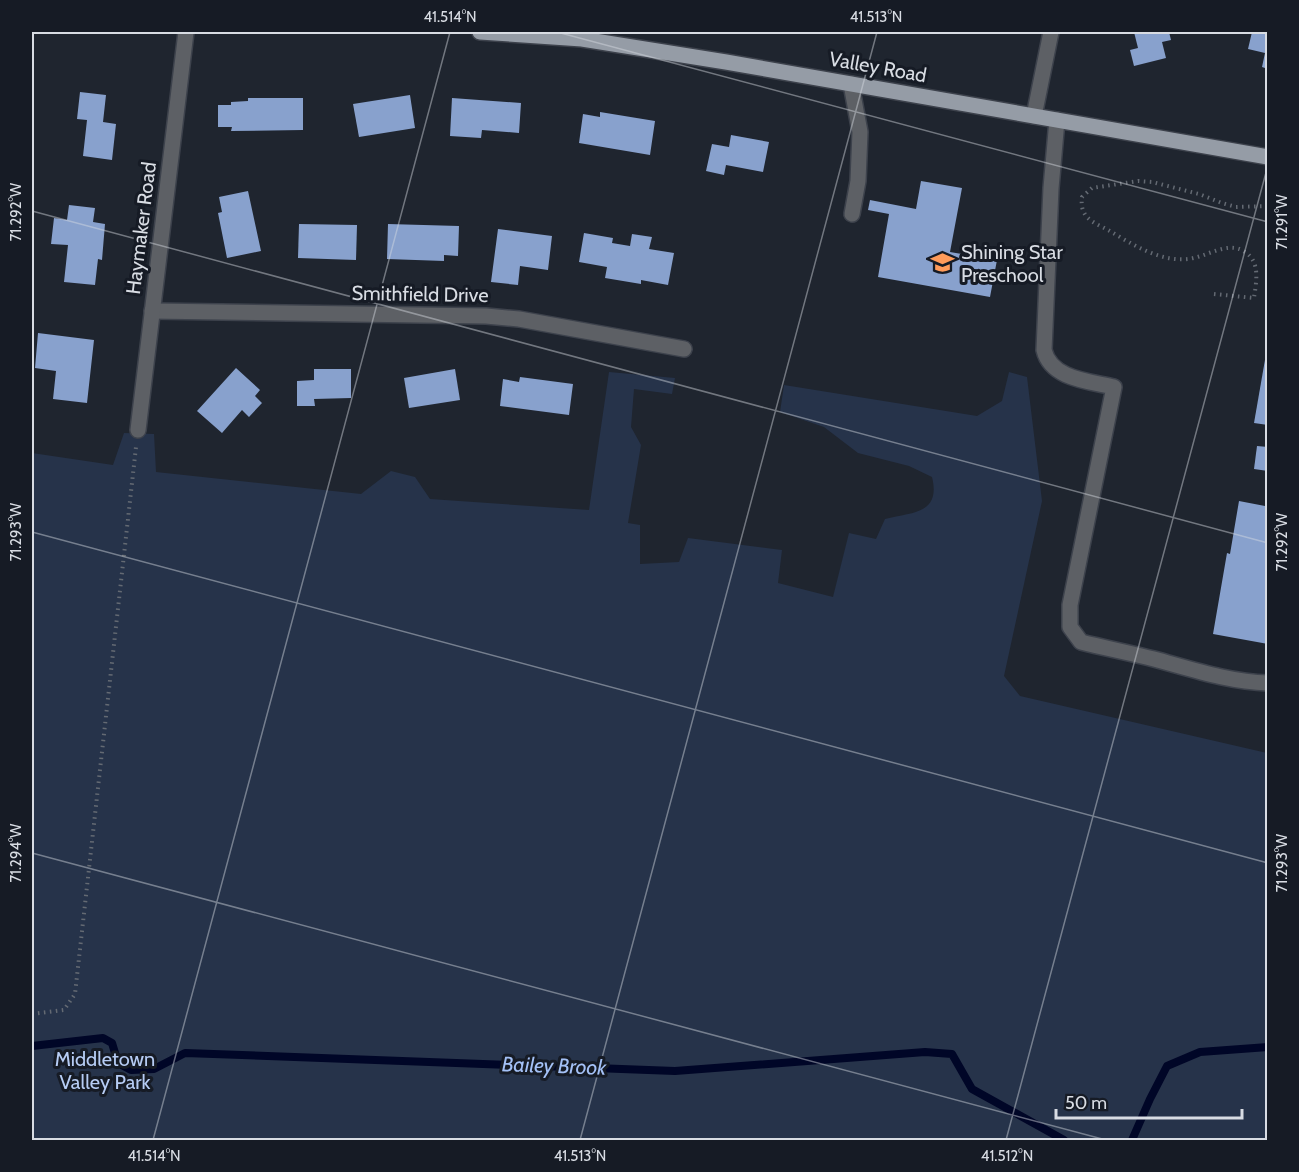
<svg xmlns="http://www.w3.org/2000/svg" width="1299" height="1172" viewBox="0 0 1299 1172" font-family="Cabin,sans-serif">
  <style>
    .green { fill: #26334a }
    .lines { fill: none; stroke-linecap: round; stroke-linejoin: round }
    .stream { stroke: #000627; stroke-width: 8 }
    .building { fill: #88a1cd }
    .minor-casing { stroke: #3d424c; stroke-width: 18 }
    .major-casing { stroke: #3d424c; stroke-width: 18 }
    .path { stroke: #646a73; stroke-width: 4; stroke-dasharray: 1.5 4.5; stroke-linecap: butt }
    .minor { stroke: #5d6065; stroke-width: 15 }
    .major { stroke: #959ca6; stroke-width: 15 }
    .ticks { fill: none; stroke: #d8dce3; stroke-width: 1.5; stroke-opacity: 0.45 }
    .labels { text-anchor: middle; stroke-width: 6; stroke-linejoin: round; paint-order: stroke }
    .street-label { font-size: 20px; fill: #d8dce3; stroke: #161b25 }
    .poi-label { font-size: 20px; fill: #d8dce3; stroke: #161b25; text-anchor: start }
    .park-label { font-size: 20px; fill: #b6ccf4; stroke: #161b25 }
    .water-label { font-size: 21px; font-style: italic; fill: #a4c1f6; stroke: #161b25 }
    .neatline { fill: none; stroke: #d8dce3; stroke-width: 2 }
    .ticks-label { font-size: 15px; text-anchor: middle; fill: #d8dce3 }
  </style>
  <rect width="100%" height="100%" fill="#1f252f"/>
  <path class="green" d="M609 372 675 378 672 394 634 389 631 427 641 445 628 523 640 525V564L679 562 688 538 782 550 778 583 833 597 849 533 876 539 885 519C913 512 941 514 932 477L909 466 858 453 824 427 780 412 784 385 977 416 1002 401 1009 372 1027 377 1042 501 1004 676 1020 696 1267 753V1140H32V453L113 465 124 433 154 434 156 472 361 494 391 471 415 477 430 499 589 510Z"/>
  <g class="lines">
    <g class="stream">
      <polyline points="32,1046 103,1038 112,1043 118,1063 131,1070 154,1069 185,1053 675,1071 925,1052 952,1054 972,1089 1064,1140"/>
      <polyline points="1132,1140 1150,1099 1167,1066 1200,1052 1268,1047"/>
    </g>
  </g>
  <g class="building">
    <polygon points="1134,32 1169,32 1171,40 1162,42 1166,58 1134,66 1130,50 1138,48"/>
    <polygon points="1252,32 1268,34 1268,69 1262,67 1265,53 1248,49"/>
    <polygon points="80,92 106,95 103,122 116,124 112,160 83,156 87,120 77,119"/>
    <polygon points="410,95 415,128 359,137 353,104"/>
    <polygon points="248,98 303,98 303,130 231,131 232,127 218,127 218,105 231,105 231,102 248,101"/>
    <polygon points="452,98 521,103 519,133 482,130 481,138 450,136"/>
    <polygon points="600,112 655,121 650,155 579,143 583,114 600,117"/>
    <polygon points="731,135 769,142 763,172 726,165 724,175 706,171 712,144 729,147"/>
    <polygon points="921,181 962,188 950,252 997,260 990,297 878,277 889,214 868,210 870,200 916,209"/>
    <polygon points="248,191 261,251 227,258 218,213 222,212 219,197"/>
    <polygon points="69,205 95,208 93,222 105,224 102,260 98,259 95,285 64,282 68,245 51,244 54,218 67,220"/>
    <polygon points="299,224 357,225 356,260 298,258"/>
    <polygon points="388,224 459,226 458,256 444,255 444,261 387,259"/>
    <polygon points="498,229 552,236 548,270 520,266 518,285 491,282"/>
    <polygon points="584,233 613,238 612,243 630,246 632,234 652,237 649,249 674,253 668,285 641,280 641,284 605,278 607,267 579,262"/>
    <polygon points="38,333 94,340 87,403 53,399 56,371 35,368"/>
    <polygon points="1266,354 1268,354 1268,425 1254,423"/>
    <polygon points="236,368 260,390 255,396 262,403 249,417 242,410 222,433 197,411"/>
    <polygon points="314,369 351,369 351,398 314,399 315,406 297,406 297,381 314,380"/>
    <polygon points="455,369 460,400 409,408 404,378"/>
    <polygon points="520,377 573,384 569,415 500,406 503,379 519,382"/>
    <polygon points="1257,446 1268,447 1268,471 1254,469"/>
    <polygon points="1239,501 1265,506 1268,501 1268,644 1213,634 1227,553 1230,554"/>
  </g>
  <g class="lines">
    <defs>
      <g id="minor">
        <polyline points="851,84 860,132 858,181 852,214"/>
        <polyline points="1034,116 1051,32"/>
        <path d="M1057 120 1051 188 1044 350C1051 379 1088 381 1114 387L1070 605V627L1081 642C1105 648 1130 653 1154 659 1191 669 1229 682 1268 683"/>
        <polyline points="152,311 486,316 519,319 684,349"/>
        <polyline points="138,430 186,32"/>
      </g>
      <polyline id="major" points="480,32 582,39 726,62 1268,157"/>
    </defs>
    <use href="#minor" class="minor-casing"/>
    <use href="#major" class="major-casing"/>
    <g class="path">
      <path d="M1214 294 1254 298C1256 283 1261 262 1245 252 1228 240 1207 257 1188 259 1159 262 1132 244 1108 230 1101 226 1093 223 1088 218 1082 212 1081 205 1082 197L1092 188 1138 181 1152 182 1199 194 1222 203 1236 207 1268 206"/>
      <polyline points="32,1014 64,1010 75,994 136,447"/>
    </g>
    <use href="#minor" class="minor"/>
    <use href="#major" class="major"/>
  </g>
  <path class="ticks" d="M557 32 1268 222M32 211 1268 543M32 532 1268 863M32 853 1106 1140M153 1140 450 32M580 1140 877 32M1006 1140 1268 165"/>
  <defs>
    <symbol id="school-bare" viewBox="-9 -9 18 18"><path d="M0-5L7-2L0 1L-7-2ZM-4 1L0 2.5L4 1V4Q0 6-4 4Z" fill="#ff9b5a" stroke="#161b25" stroke-width="2.5" paint-order="stroke"/></symbol>
  </defs>
  <g fill-rule="evenodd">
    <use href="#school-bare" x="926" y="246" width="33" height="33"/>
  </g>
  <g class="labels">
    <g class="street-label">
      <text transform="translate(878 67) rotate(10)" y="7">Valley Road</text>
      <text transform="translate(141 228) rotate(-83)" y="7">Haymaker Road</text>
      <text transform="translate(420 294) rotate(1)" y="7">Smithfield Drive</text>
    </g>
    <g class="poi-label">
      <text x="961" y="259">Shining Star<tspan x="961" dy="23">Preschool</tspan></text>
    </g>
    <g class="park-label">
      <text x="105" y="1066">Middletown<tspan x="105" dy="23">Valley Park</tspan></text>
    </g>
    <g class="water-label">
      <text transform="translate(554 1066) rotate(2)" y="7">Bailey Brook</text>
    </g>
  </g>
  <rect width="1299" height="1172" fill="none" stroke="#161b25" stroke-width="66"/>
  <path d="M1056 1109v9h186v-9" fill="none" stroke="#d8dce3" stroke-width="3"/>
  <text x="1065" y="1109" font-size="18" fill="#d8dce3" stroke="#161b25" stroke-width="4.5" paint-order="stroke">50 m</text>
  <rect x="33" y="33" width="1233" height="1106" class="neatline"/>
  <g class="ticks-label">
    <text x="450" y="22">41.514°N</text>
    <text x="876" y="22">41.513°N</text>
    <text transform="translate(16 212) rotate(-90)" y="5">71.292°W</text>
    <text transform="translate(1282 222) rotate(-90)" y="5">71.291°W</text>
    <text transform="translate(16 532) rotate(-90)" y="5">71.293°W</text>
    <text transform="translate(1282 542) rotate(-90)" y="5">71.292°W</text>
    <text transform="translate(16 853) rotate(-90)" y="5">71.294°W</text>
    <text transform="translate(1282 863) rotate(-90)" y="5">71.293°W</text>
    <text x="154" y="1161">41.514°N</text>
    <text x="580" y="1161">41.513°N</text>
    <text x="1007" y="1161">41.512°N</text>
  </g>
</svg>
